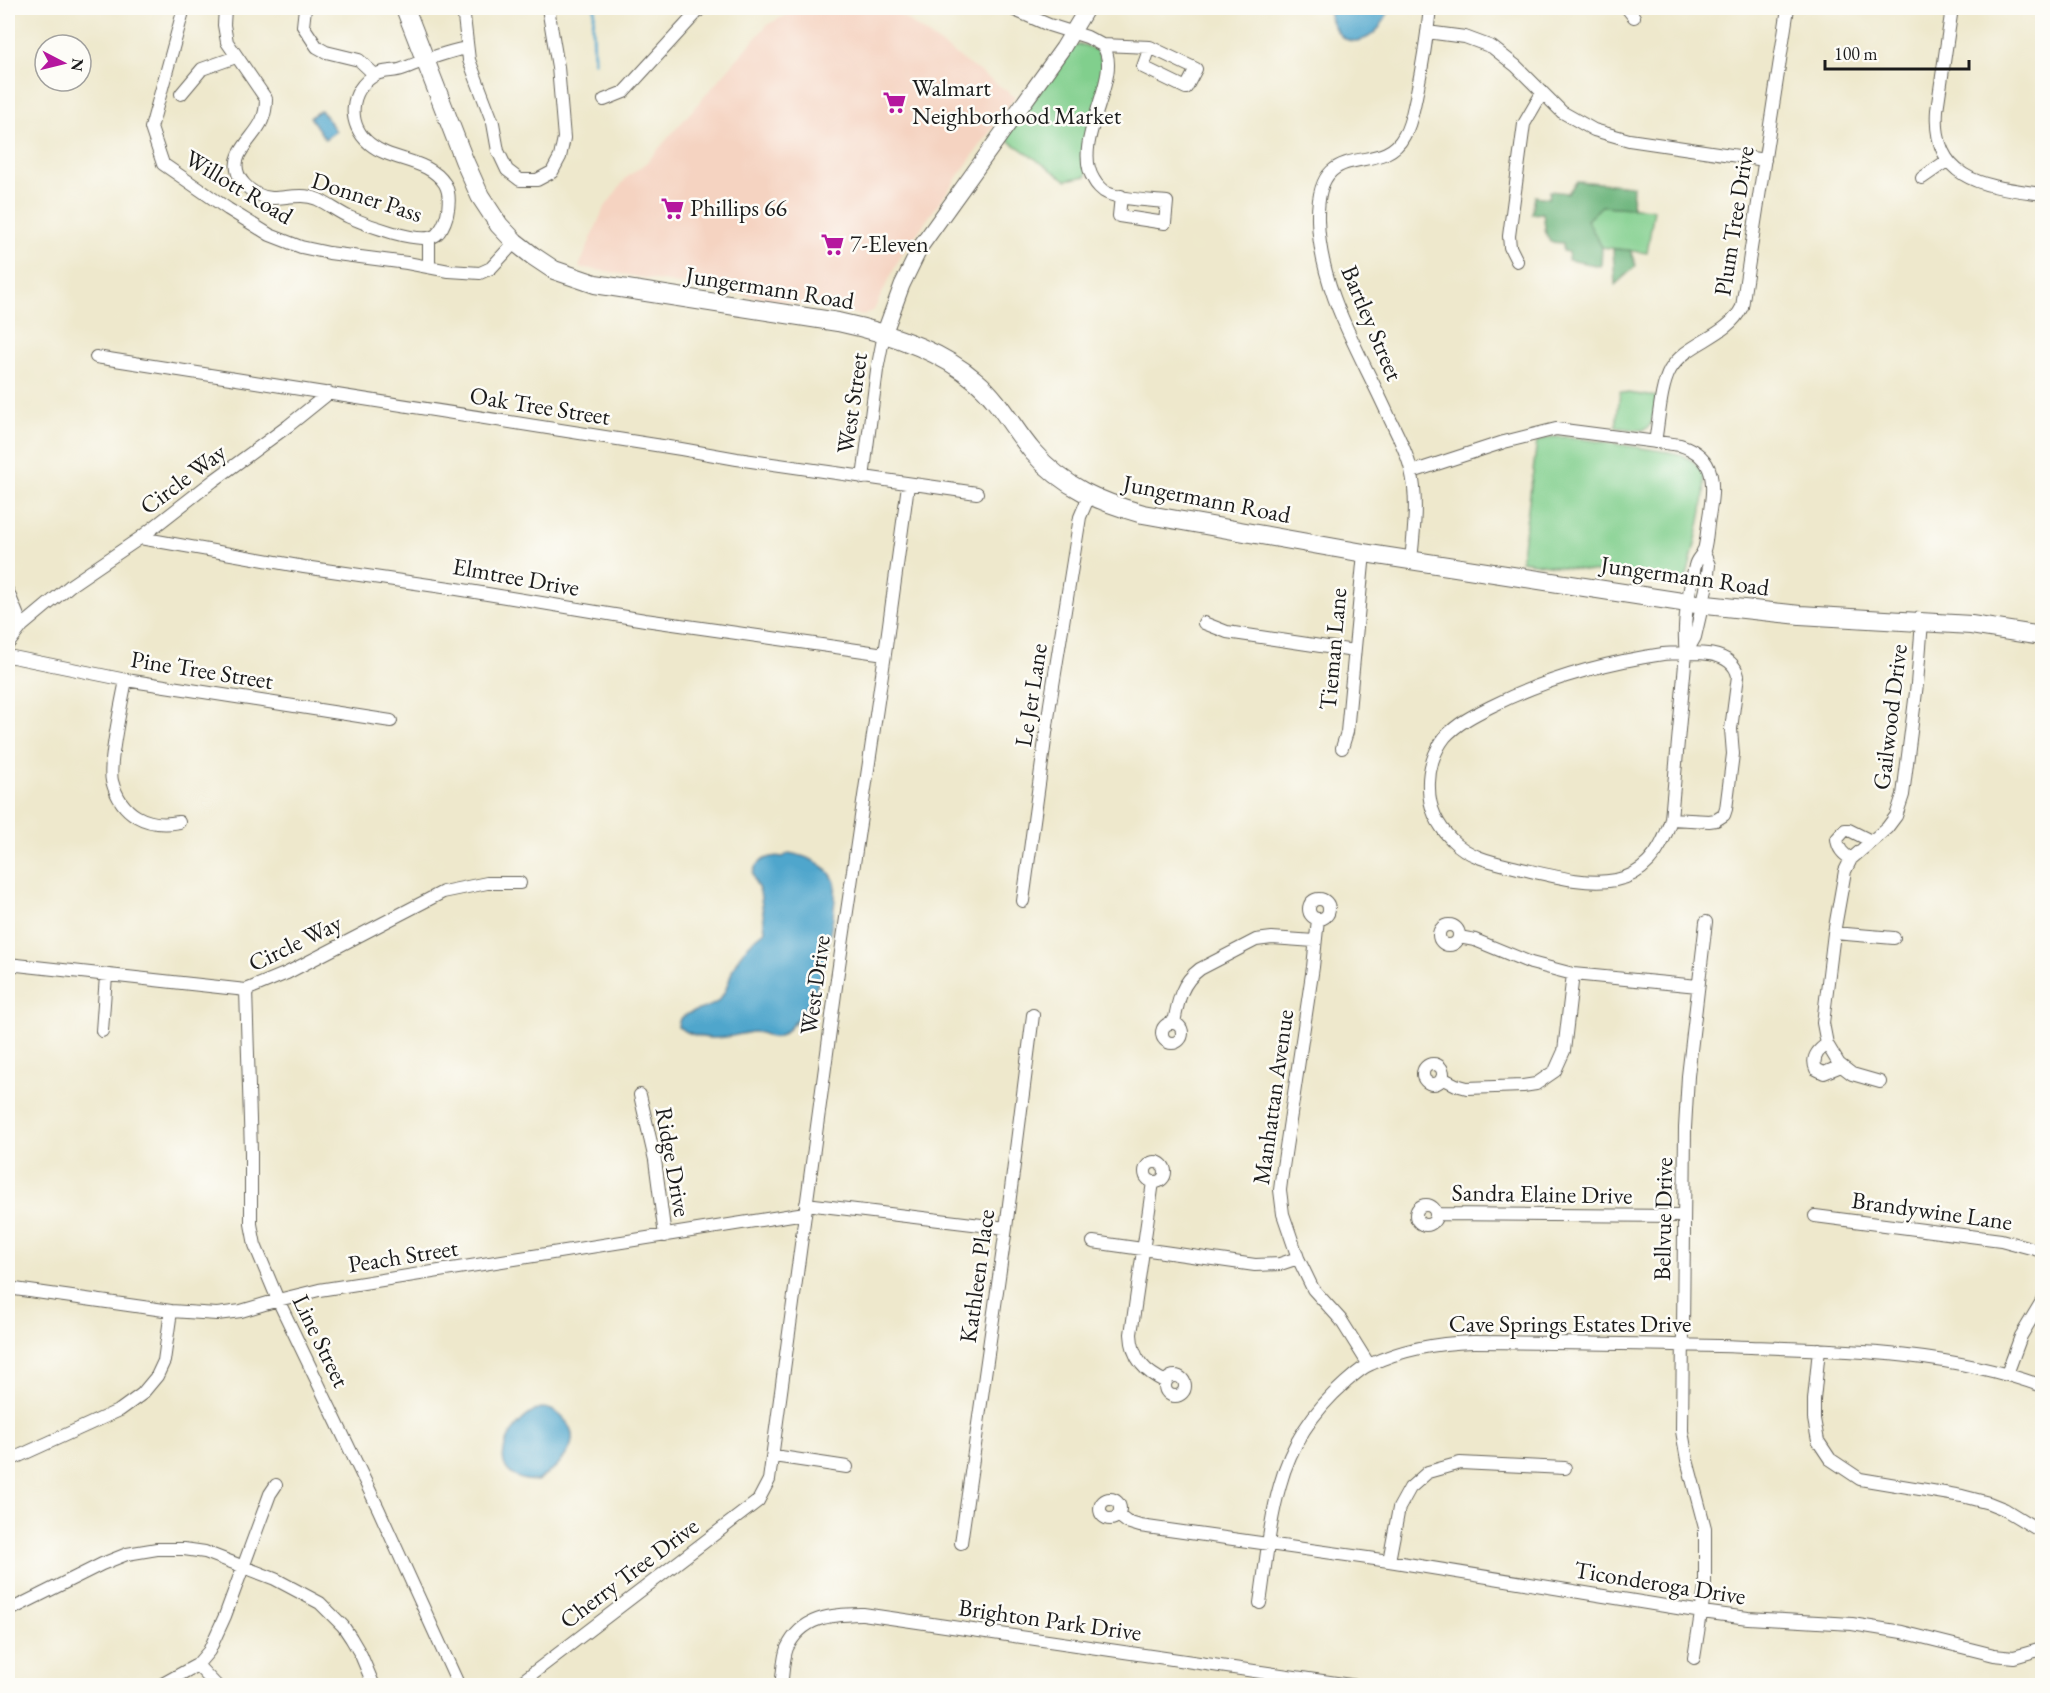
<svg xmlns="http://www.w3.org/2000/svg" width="2050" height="1693" viewBox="0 0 2050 1693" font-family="'EB Garamond',serif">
<rect width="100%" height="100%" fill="#fdfcf7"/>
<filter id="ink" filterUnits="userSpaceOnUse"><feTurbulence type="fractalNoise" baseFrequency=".0167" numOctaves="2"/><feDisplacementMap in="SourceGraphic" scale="12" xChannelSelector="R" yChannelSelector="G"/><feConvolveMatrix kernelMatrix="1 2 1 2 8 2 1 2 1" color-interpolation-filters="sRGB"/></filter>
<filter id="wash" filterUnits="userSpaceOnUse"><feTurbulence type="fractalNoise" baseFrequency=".008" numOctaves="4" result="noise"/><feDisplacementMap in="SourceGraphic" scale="24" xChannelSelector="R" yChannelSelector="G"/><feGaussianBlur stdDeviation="1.35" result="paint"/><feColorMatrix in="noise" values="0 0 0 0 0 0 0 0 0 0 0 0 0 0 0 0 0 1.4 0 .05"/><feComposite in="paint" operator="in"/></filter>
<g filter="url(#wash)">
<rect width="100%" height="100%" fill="#eee8cc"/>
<!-- built -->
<path fill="#f5d3c1" d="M800 8H890L1015 97 900 257 874 310 863 315 579 267 603 210 626 178 647 162 767 25Z"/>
<!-- green -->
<path fill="#81cf8d" stroke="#4e7654" stroke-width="1.5" d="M1078 45H1084L1098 51 1103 66 1086 176 1066 180 1005 138 1072 48Z
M1601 206 1654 209 1647 253 1602 247 1586 220Z
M1620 392 1657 397C1650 433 1653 433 1616 427Z
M1552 437H1570L1675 453C1687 457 1698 462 1703 475 1710 495 1690 561 1685 585L1521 561 1537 441Z"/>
<!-- forest -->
<path fill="#68b278" stroke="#42674a" stroke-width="1.5" d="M1577 181 1633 186 1632 208 1602 206 1587 220 1602 247 1601 266 1568 260 1569 252 1563 251V243L1550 242 1546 234 1543 213 1532 214 1535 196 1549 198 1550 191 1568 193Z
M1613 249 1630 250 1636 266 1615 285Z"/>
<!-- water -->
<path fill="#50a6cc" stroke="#366174" stroke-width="1.5" d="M1331 8H1392C1386 14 1384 22 1379 28 1366 43 1347 47 1336 30 1331 22 1328 16 1331 8Z
M321 110 336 131 325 139 310 117Z
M789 853C806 856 826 863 834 880 840 895 824 967 818 983 813 999 792 1031 777 1037 770 1040 762 1029 747 1033 720 1039 704 1043 678 1027 677 1009 708 1012 718 1001 728 991 729 978 734 966 741 951 751 941 765 931 764 918 762 905 760 892 758 886 753 881 753 874 755 860 771 854 783 857Z
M541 1408C550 1408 555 1411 562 1417 588 1441 559 1467 537 1481 480 1480 505 1423 541 1408Z"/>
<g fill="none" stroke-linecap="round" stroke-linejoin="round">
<!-- stream -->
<path stroke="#50a6cc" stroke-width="3" d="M594 62 593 25 595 8"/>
</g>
</g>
<g filter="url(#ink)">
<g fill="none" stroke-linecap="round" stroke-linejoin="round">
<defs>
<path id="minor" d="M184 8 151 128 163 164 228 209 270 235 301 247 329 253 407 263 449 271 480 273 491 268 515 242
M225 8 224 25 227 42 266 99C266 128 251 132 239 155 229 176 252 197 272 198 287 198 302 193 317 199 328 204 338 212 349 217 365 224 421 246 436 235 442 230 445 222 447 215 449 206 450 193 445 184 428 158 392 162 370 144 346 124 349 90 375 75 383 70 394 72 402 69 424 61 443 52 467 48
M305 8 303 26 317 47 326 52 359 60 375 75
M463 8 469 60 493 123 498 151 507 170 520 180H537L552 172 560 157 564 138 558 67 548 8
M1010 8 1049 25 1087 37 1102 45 1150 47 1196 69 1186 88 1143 67 1150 47
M1627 8 1634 17
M1952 8 1937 110C1932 183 1987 186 2042 194
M1427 32 1465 37 1492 47 1516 66 1562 112 1594 130 1629 140 1765 160
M1102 45C1126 74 1069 142 1094 180 1096 184 1102 191 1107 193 1122 200 1150 200 1167 202L1165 223 1119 216 1121 196
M181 94 202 69 236 57
M604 100 624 92 701 8
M1922 178 1948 160
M429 238V267
M1517 261 1510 247 1509 236 1524 124 1542 93
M96 357 681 449 737 459 977 493
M1655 442C1659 421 1660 388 1670 370 1687 341 1727 338 1742 307L1788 8
M1412 472 1504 442 1556 429 1680 445C1718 457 1714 486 1709 517 1707 528 1707 540 1704 550 1702 556 1696 559 1695 566 1688 594 1682 625 1686 653L1671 819C1647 902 1587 884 1522 869 1498 863 1470 859 1452 840 1438 826 1429 808 1429 788 1428 770 1434 751 1445 737 1458 723 1474 715 1490 707 1545 679 1602 663 1663 654 1686 653 1732 647 1738 676L1731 729 1733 754 1726 809 1724 815 1716 820 1709 821 1671 819
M863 478 877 370 884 334
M140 538 304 567 457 589 645 620 885 654
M1411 560C1414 532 1418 498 1411 470 1407 452 1398 436 1390 419 1362 355 1320 293 1318 220 1316 132 1381 180 1404 136 1411 125 1413 110 1416 97 1422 68 1427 38 1430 8
M8 592 22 626
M1204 623 1227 632 1354 651
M8 644 22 626 71 585 140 538 213 481 288 426 329 393
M1686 653 1695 637 1706 589 1709 565 1703 551
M8 656 126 680 391 721
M126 680C122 701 108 764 112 781 121 815 147 828 179 822
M1342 748 1347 732 1364 553
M1851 859C1843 854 1838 849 1837 839L1845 830H1849L1871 841
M1309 909a10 10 0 1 1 20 0a10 10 0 1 1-20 0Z
M1023 901 1050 704 1080 517 1089 496
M1318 919 1313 967 1282 1174 1280 1190 1283 1214 1298 1258 1313 1289 1341 1320 1369 1365
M1439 935a10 10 0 1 1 20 0a10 10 0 1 1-20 0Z
M1834 933 1894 938
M1459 937 1475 940 1531 963 1573 974 1698 986
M8 964 246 990 287 973 443 892 487 883H520
M246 990 251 1152V1224L255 1245 278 1300 378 1508 459 1686
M1162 1033a10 10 0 1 1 20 0a10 10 0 1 1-20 0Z
M1174 1023C1178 1001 1181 983 1200 969L1256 940 1272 938 1314 941
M102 1031 106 976
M1827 1044C1818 1050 1811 1058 1816 1069L1824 1073 1841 1066
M1423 1074a10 10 0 1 1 20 0a10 10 0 1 1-20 0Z
M1442 1078 1456 1085 1467 1088 1523 1086 1536 1084 1555 1071 1564 1051 1573 974
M1880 1082 1852 1074 1839 1064 1827 1044 1823 1023 1834 933 1845 871 1851 859 1887 828 1896 816 1903 795 1917 684 1922 622
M640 1095 655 1160 665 1236
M1145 1172a10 10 0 1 1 20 0a10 10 0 1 1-20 0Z
M1153 1182 1131 1334C1132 1359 1145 1372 1166 1382
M806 1204 1006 1228
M1416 1215a10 10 0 1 1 20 0a10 10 0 1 1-20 0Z
M1436 1214 1684 1216
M1815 1216 2001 1240 2042 1251
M1093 1242 1255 1265 1280 1264 1298 1258
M8 1288 171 1311 217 1314 241 1311 278 1300 319 1290 805 1213
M1819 1349 1814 1400V1419L1818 1441 1830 1459 1860 1479 1962 1496 1989 1503 2004 1509 2042 1532
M2007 1374 2021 1336 2042 1301
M1165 1386a10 10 0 1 1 20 0a10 10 0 1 1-20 0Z
M774 1456 847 1467
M8 1461 120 1410 142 1394 157 1376 164 1361 171 1311
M1100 1509a10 10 0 1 1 20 0a10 10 0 1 1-20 0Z
M1118 1515 1127 1522 1140 1526 1389 1561 1702 1612 1748 1618 1852 1624 1902 1632 1994 1655 2014 1657 2042 1649
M961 1543 1006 1228 1033 1015
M1389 1561 1399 1508 1410 1488 1428 1472 1460 1463 1565 1468
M1260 1603C1266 1564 1269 1523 1280 1485 1291 1444 1313 1411 1345 1383 1353 1376 1361 1368 1371 1364 1403 1349 1438 1343 1473 1342 1565 1343 1658 1344 1751 1347 1848 1350 1950 1352 2042 1386
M8 1611 102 1564 127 1554 157 1549H184L205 1552 275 1579 320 1603 343 1626 351 1638 361 1655 374 1686
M1694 1658 1705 1588V1528L1687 1460 1682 1431 1685 1128 1688 1076 1706 922
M197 1665 217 1686
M159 1686 197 1665 209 1651 225 1616 270 1494 276 1485
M516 1686 758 1501 769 1480 837 979 885 654 908 485
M781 1686C783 1674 783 1658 787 1648 803 1615 832 1615 863 1614L1357 1686"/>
<path id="tertiary" d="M884 334 902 285 921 246 1063 48 1087 8"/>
<path id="primary" d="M405 8 464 160 480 196 499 225 515 242 533 256 554 270 595 284 838 322C885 332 939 349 976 381 1000 401 1013 429 1033 452 1063 487 1100 502 1143 514L1364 553 1688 603 1800 615 1971 625 2042 636"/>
</defs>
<!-- minor casing -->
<use href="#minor" stroke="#66635a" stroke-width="14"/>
<!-- tertiary casing -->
<use href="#tertiary" stroke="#66635a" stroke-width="17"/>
<!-- primary casing -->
<use href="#primary" stroke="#66635a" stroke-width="20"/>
<!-- minor -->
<use href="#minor" stroke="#fff" stroke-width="12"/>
<!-- tertiary -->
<use href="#tertiary" stroke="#fff" stroke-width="15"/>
<!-- primary -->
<use href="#primary" stroke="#fff" stroke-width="18"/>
</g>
</g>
<!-- icons -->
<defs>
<symbol id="supermarket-bare" viewBox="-9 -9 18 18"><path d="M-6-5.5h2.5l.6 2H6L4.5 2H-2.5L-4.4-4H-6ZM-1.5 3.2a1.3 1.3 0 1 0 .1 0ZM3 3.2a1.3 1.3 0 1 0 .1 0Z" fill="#b5179e" stroke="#fdfcf7" stroke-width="2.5" paint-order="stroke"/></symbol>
</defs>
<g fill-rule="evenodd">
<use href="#supermarket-bare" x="878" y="86" width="33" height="33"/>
<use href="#supermarket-bare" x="656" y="192" width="33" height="33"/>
<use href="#supermarket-bare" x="816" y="228" width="33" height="33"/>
</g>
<g text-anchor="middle" stroke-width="5" stroke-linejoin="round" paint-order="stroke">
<!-- poi labels -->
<g font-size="24" fill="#1c1c1c" stroke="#fdfcf7" text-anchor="start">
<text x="912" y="96">Walmart<tspan x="912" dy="28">Neighborhood Market</tspan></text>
<text x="690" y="216">Phillips 66</text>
<text x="850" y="252">7-Eleven</text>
</g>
<!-- street labels -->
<g font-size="24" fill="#1c1c1c" stroke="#fdfcf7">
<text transform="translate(239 187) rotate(31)" y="8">Willott Road</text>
<text transform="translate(367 197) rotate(18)" y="8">Donner Pass</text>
<text transform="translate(1734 221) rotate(-81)" y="8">Plum Tree Drive</text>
<text transform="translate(770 288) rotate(9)" y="8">Jungermann Road</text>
<text transform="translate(1372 323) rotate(67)" y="8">Bartley Street</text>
<text transform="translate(852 403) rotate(-82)" y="8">West Street</text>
<text transform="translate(540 406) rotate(9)" y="8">Oak Tree Street</text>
<text transform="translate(183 479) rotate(-37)" y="8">Circle Way</text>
<text transform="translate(1207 499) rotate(11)" y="8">Jungermann Road</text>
<text transform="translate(1685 576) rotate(8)" y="8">Jungermann Road</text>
<text transform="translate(516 577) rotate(10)" y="8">Elmtree Drive</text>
<text transform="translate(1333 649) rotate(-85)" y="8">Tieman Lane</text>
<text transform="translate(202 670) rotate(9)" y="8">Pine Tree Street</text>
<text transform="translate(1031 695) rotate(-81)" y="8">Le Jer Lane</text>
<text transform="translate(1890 717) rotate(-83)" y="8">Gailwood Drive</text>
<text transform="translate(295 943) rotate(-26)" y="8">Circle Way</text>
<text transform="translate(815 985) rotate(-82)" y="8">West Drive</text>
<text transform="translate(1273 1097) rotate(-82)" y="8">Manhattan Avenue</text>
<text transform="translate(673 1162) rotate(80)" y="8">Ridge Drive</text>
<text transform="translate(1542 1194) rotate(1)" y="8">Sandra Elaine Drive</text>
<text transform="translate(1932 1211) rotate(8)" y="8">Brandywine Lane</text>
<text transform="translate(1663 1219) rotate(-89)" y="8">Bellvue Drive</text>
<text transform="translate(403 1256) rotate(-9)" y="8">Peach Street</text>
<text transform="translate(977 1276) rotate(-82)" y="8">Kathleen Place</text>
<text x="1570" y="1332">Cave Springs Estates Drive</text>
<text transform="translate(321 1341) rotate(64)" y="8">Line Street</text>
<text transform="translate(629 1573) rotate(-37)" y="8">Cherry Tree Drive</text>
<text transform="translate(1660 1583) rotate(9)" y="8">Ticonderoga Drive</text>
<text transform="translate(1050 1620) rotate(8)" y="8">Brighton Park Drive</text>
</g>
</g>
<!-- margin -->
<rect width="2050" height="1693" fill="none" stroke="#fdfcf7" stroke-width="30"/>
<!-- north arrow -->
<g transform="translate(63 63) rotate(97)"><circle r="28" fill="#fdfcf7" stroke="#a3a29f" stroke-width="1.5"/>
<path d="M0-4.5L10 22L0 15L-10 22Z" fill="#b5179e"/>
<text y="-9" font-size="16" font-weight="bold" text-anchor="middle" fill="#1c1c1c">N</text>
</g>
<!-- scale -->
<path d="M1825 60v9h144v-9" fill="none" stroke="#1c1c1c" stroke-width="3"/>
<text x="1834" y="60" font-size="18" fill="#1c1c1c" stroke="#fdfcf7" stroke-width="4.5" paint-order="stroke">100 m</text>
</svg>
